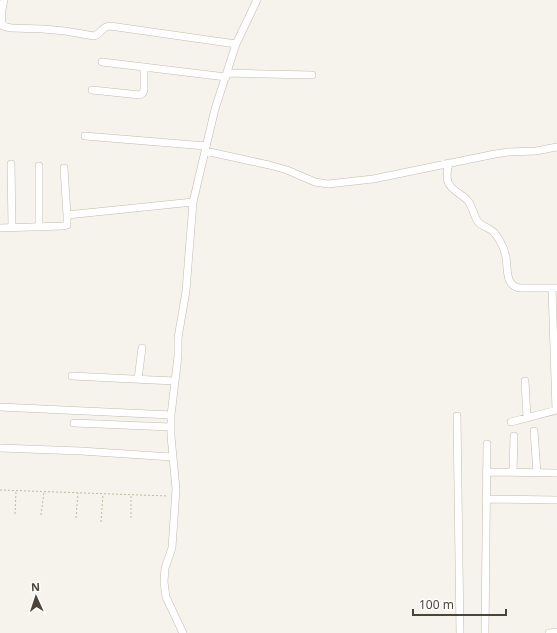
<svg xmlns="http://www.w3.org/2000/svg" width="557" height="633" viewBox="0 0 557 633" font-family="'Noto Sans',sans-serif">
<rect width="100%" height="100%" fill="#f6f3ec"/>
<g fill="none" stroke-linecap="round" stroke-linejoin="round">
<defs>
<path id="street" d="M4 0C2 9 0 17 3 26L11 28 43 29 65 31 94 36C101 34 102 26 110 26L236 44
M102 62 226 77
M227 73 312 75
M92 90 140 95 143 93 144 90V67
M85 136 206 146
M205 151 269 165 287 170 315 182 328 184 373 179 495 154 508 152 536 151 557 147
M448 163C448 169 446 176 448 182 451 191 463 194 468 201 473 207 474 218 479 223 485 228 492 228 496 235 501 242 505 250 506 258 508 269 505 286 520 288H557
M11 164 12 227
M39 166V227
M64 168 67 215
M0 228 62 226 67 225V215L193 202
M552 288 556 410
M72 376 174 381
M138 379 142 348
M525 381 527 418
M0 407 171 415
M457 416 460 633
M511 422 557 410
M74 423 171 427
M534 431 537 473
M0 448 81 451 172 457
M486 472 557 473
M513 473 514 436
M486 499 557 500
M183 633 166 597 164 582 165 568 172 548 176 489 171 436V415L178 356V338L186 291 193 202 215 109 236 44 257 0
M485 633 487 444
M549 633 557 632"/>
</defs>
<!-- street casing -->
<use href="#street" stroke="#c2bbae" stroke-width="8"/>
<!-- path -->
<path stroke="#c4b79f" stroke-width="1" stroke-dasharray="2 2" stroke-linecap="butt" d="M0 490 168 496
M15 514 16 491
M41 515 44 492
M76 518 78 493
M131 518V495
M101 522 103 494"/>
<!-- street -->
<use href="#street" stroke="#fff" stroke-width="7"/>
</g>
<!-- north arrow -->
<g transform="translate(36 597) rotate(357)" stroke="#ffffff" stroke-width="3" paint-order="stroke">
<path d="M0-3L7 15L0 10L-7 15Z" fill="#4b4439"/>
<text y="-6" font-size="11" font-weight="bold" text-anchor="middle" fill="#4b4439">N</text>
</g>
<!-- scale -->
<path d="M413 609v6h93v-6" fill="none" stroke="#4b4439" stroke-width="2"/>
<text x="419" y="609" font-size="12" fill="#4b4439" stroke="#ffffff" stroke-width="3" paint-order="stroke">100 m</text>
</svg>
